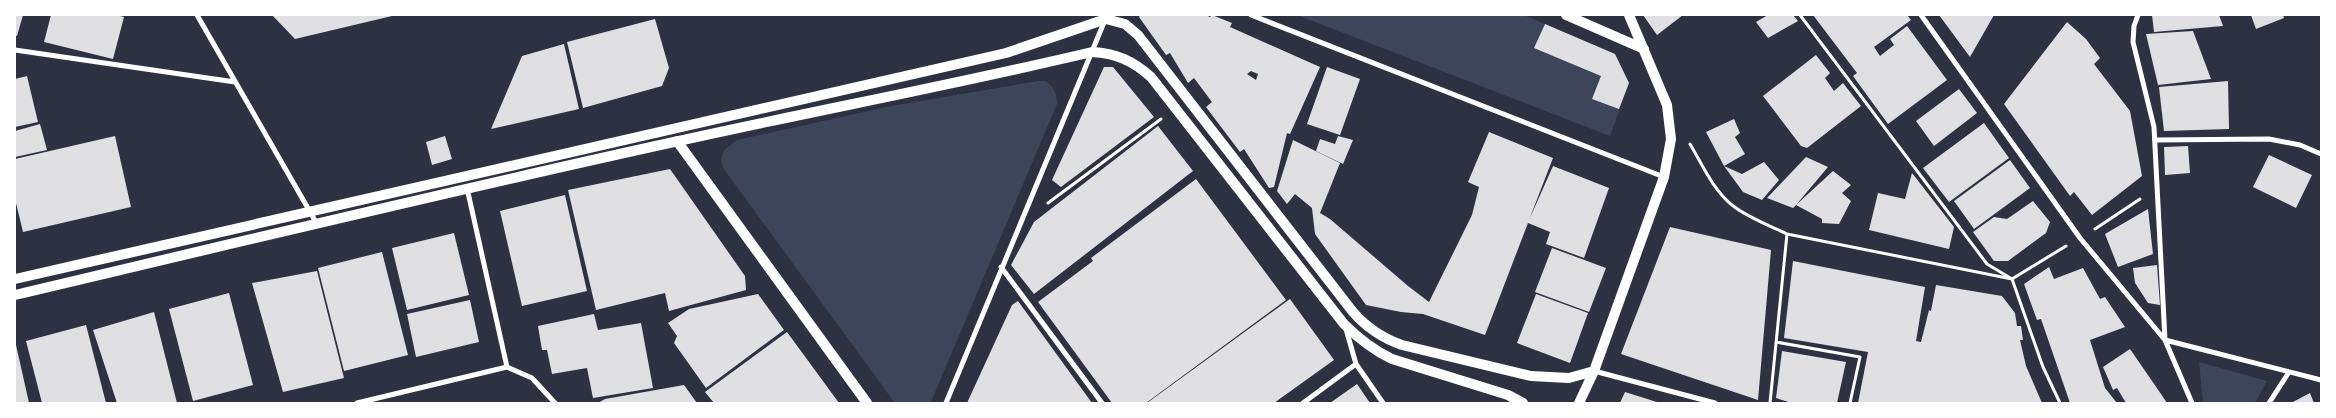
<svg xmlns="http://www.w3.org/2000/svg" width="2336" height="418" viewBox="0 0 2336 418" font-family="Helvetica,sans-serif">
<rect width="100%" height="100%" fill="#2d3142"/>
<!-- green -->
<path fill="#3c4559" d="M1297 15H1524L1615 54 1629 83 1610 136Z
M1038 81H1046C1054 88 1057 93 1057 104L931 402 895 403 723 168 721 160 724 150 737 140 891 106Z
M2199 362 2267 381 2255 403H2203Z"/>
<!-- building -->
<path fill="#e0e0e3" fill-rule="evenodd" d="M15 15H23L17 36 15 35Z
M51 15H116L124 17 113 59 44 42Z
M272 15H391L392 16 295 39Z
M1140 15H1205L1210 17 1212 15 1232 23 1230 27 1320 67 1290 134 1281 131 1287 133 1274 187 1269 188 1244 149 1240 152 1206 107 1212 102 1194 78 1188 83 1170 53 1166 55 1139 17ZM1251 71 1258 74 1256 80 1247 74Z
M1643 15H1683L1657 35Z
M1768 15H1793L1798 21 1768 38 1756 22Z
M1813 15H1907L1911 20 1874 47 1880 56 1894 45 1890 39 1907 26 1947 80 1888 124 1853 76 1857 73Z
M1939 15H1994L1970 57Z
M2152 15H2219L2223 26 2154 32Z
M2251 15H2283L2284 18 2256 29Z
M655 19 669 68 662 86 583 108 567 42Z
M2067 22 2086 39 2100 58 2094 64 2130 111 2142 176 2092 215 2074 192 2070 196 2004 104Z
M1545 24 1615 54 1629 83 1619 109 1592 99 1601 76 1534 48Z
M2193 31 2211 79 2158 85 2146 34Z
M564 44 579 109 491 129 522 56Z
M1816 55 1830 73 1825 78 1834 91 1843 83 1861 106 1807 148 1801 146 1763 96Z
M1104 67H1113L1154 117 1061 187 1052 180Z
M1327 67 1360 79 1340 135 1307 124Z
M27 76 38 122 15 127V79Z
M2228 81 2229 129 2164 131 2159 87Z
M1959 89 1977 113 1934 146 1916 121Z
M1734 119 1740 133 1735 137 1745 154 1724 166 1742 174 1764 162 1779 180 1762 200 1743 192 1724 166 1706 132Z
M1984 123 2009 158 1949 202 1923 168Z
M40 124 47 150 15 157V131Z
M1158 126 1193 171 1034 294 1011 265 1034 222Z
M1489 132 1553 158 1529 220 1553 166 1609 188 1584 258 1546 244 1550 232 1528 223 1485 335 1423 314 1401 312 1366 305 1315 234 1312 208 1295 194 1287 204 1277 191 1293 140 1340 163 1320 213 1330 219 1408 286 1429 302 1472 215 1479 187 1468 182Z
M115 136 131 207 23 232 15 199V159Z
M445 136 452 159 432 165 426 142Z
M1338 136 1353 140 1343 164 1316 151 1320 139 1335 144Z
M2188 146 2190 173 2165 175 2164 147Z
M2269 155 2312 175 2296 208 2253 187Z
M1806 157 1828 167 1796 205 1833 171 1851 185 1842 193 1851 201 1839 224 1822 223V219L1796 205 1793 208 1767 198Z
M2010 160 2030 188 1974 229 1954 201Z
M670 169 745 276 746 290 669 311 665 293 596 310 568 190Z
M1912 173 1954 227 1949 249 1869 230 1878 193 1905 199Z
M1196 179 1286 300 1146 403H1112L1038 302 1093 261 1091 258Z
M565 195 587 291 522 306 500 211Z
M2033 201 2050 222 2046 233 2008 261H1994L1973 232 1994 217 2007 219Z
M2148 209 2153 254 2118 267 2105 234Z
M1670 227 1771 250 1758 400 1621 354Z
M454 233 469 295 407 310 392 248Z
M1552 248 1606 268 1589 312 1535 292Z
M382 252 408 355 344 371 318 268Z
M1793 261 1925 287 1916 341 1921 342 1929 310 1931 311 1936 285 2002 296 2015 313 2017 326H2021L2023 340H2020L2026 366 2042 403H1858L1868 352 1784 338Z
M2157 265 2160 305 2148 303 2135 283 2133 268Z
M2049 267 2054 279 2083 268 2100 299 2105 297 2125 327 2090 340 2105 388 2117 403H2070L2041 319 2037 320 2024 284Z
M317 271 344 378 283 392 252 283Z
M229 293 253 385 193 401 169 309Z
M758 294 784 330 706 388 674 343 677 336 668 323 689 309Z
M1536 294 1588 313 1570 363 1517 343Z
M1290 299 1334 360 1274 403H1147Z
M470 300 479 342 416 357 407 314Z
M1018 301 1092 403H967L1012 305Z
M154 312 177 403H117L93 330Z
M594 314 598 330 641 323 653 388 593 398 587 368 552 374 547 350H542L538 326Z
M86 325 106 403H42L26 341Z
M787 332 839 403H714L705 392Z
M15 345H16L29 403H15Z
M2130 349 2161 394 2167 403H2126L2117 388 2113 390 2103 367Z
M1782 351 1846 362 1837 403H1792L1776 398Z
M1357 384 1370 403H1330Z
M684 385 697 403H598L605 399Z
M1625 392 1660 403H1620Z
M2310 393 2314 403H2291Z"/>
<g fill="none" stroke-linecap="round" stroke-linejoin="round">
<!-- path -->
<path stroke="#fff" stroke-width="3" d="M1800 15 1987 264 2012 279 2043 367 2060 403
M1690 144C1702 164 1713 190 1732 205 1748 218 1769 225 1787 234
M1048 203 1161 119
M2095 229 2140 199
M1776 342 1860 357 1850 403
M1770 403 1787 234 2012 279 2066 246"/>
<!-- minor -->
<path stroke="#fff" stroke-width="5" d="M197 15 317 224
M1251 15 1664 177
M1921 15 2080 238 2165 340 2192 403
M2138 15 2134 26 2133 42 2154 127 2165 340 2321 380
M15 50 235 82
M2155 140 2269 139 2300 145 2321 154
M467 188 507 367 532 378 555 403
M1001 267 1102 403
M1346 329 1356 364 1383 403
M1594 371 1715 403
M357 403 507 367
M946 403 1105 20
M1303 403 1356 364
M2269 403 2289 372"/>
<!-- secondary -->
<path stroke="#fff" stroke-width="10" d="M1566 15 1644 49
M677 141 867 403
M15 279 1006 53 1106 19 1125 24 1138 35 1353 312C1367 328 1382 338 1402 345L1531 376 1569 378 1594 371
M15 295C235 243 454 190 674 142 813 111 953 85 1092 52 1116 53 1133 61 1151 77L1344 324C1359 339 1373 350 1392 359L1508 395 1523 403
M1579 403 1594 371 1664 177 1671 139 1667 105 1629 15"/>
</g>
<!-- border -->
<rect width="2336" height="418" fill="none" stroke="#ffffff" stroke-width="32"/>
</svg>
